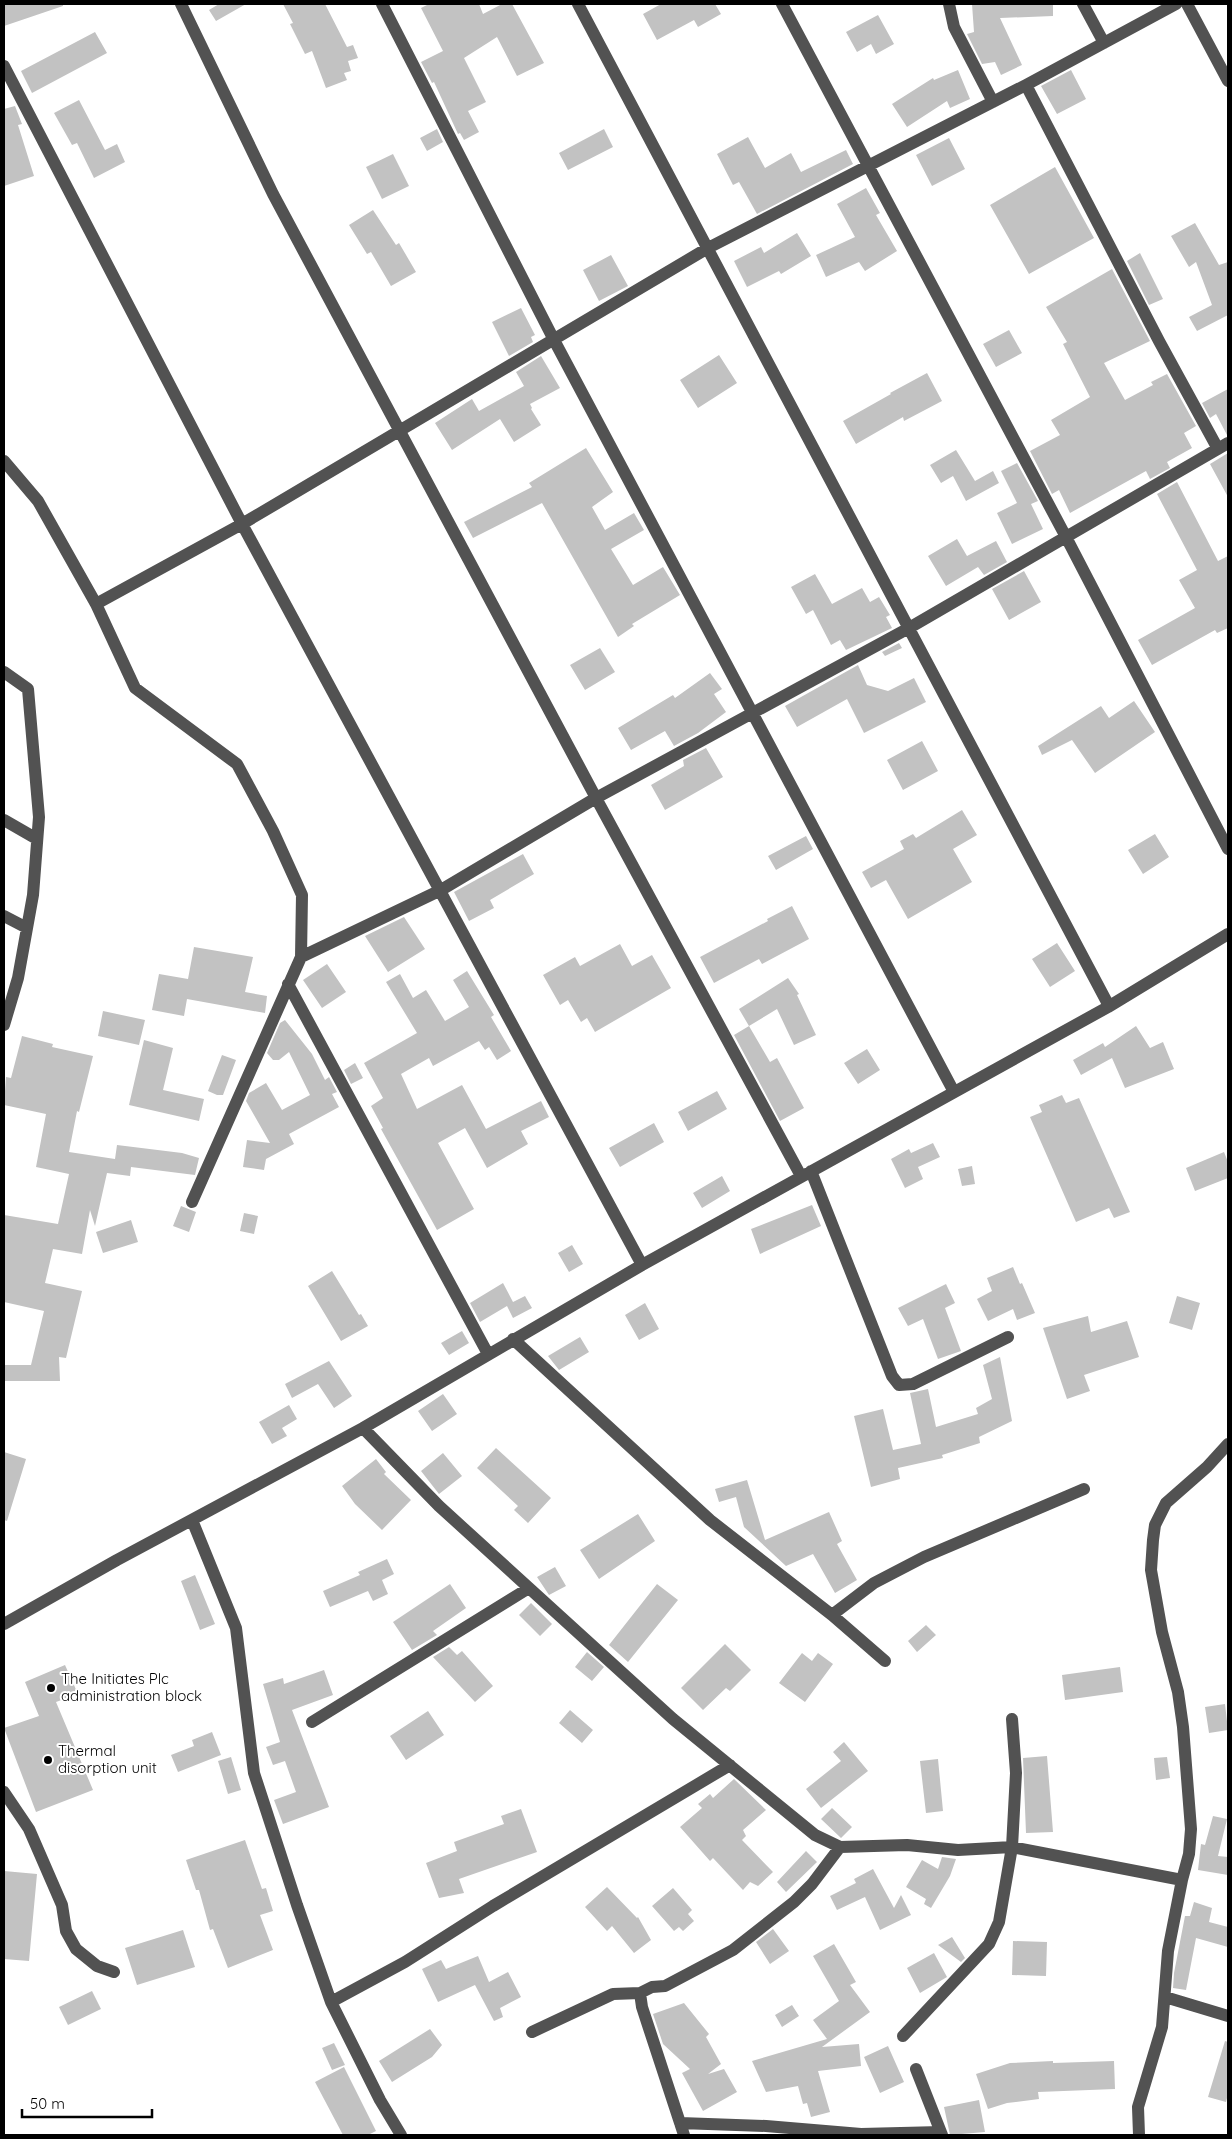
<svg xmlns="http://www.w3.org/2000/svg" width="1232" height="2139" viewBox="0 0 1232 2139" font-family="Quicksand,sans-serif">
<rect width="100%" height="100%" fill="#fff"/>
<!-- building -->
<path fill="#c2c2c2" d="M4 4H63V6L4 26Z
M219 4H246L216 21 209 10Z
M283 4H325L347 47 353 45 358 58 348 61 351 71 344 73 347 80 326 88 312 51 305 54 290 24 293 23Z
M429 4H479L483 14 502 4H512L544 63 517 76 497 37 464 58 486 102 468 111 479 132 464 140 460 133 458 134 434 82 432 83 421 62 443 51 421 8Z
M661 4H715L721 14 698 27 694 20 657 40 643 14Z
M972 4H1053V16L1000 18 1022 65 1001 75 995 62 982 64 967 34 974 32Z
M878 15 894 44 876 54 871 44 857 52 846 32Z
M95 32 107 53 32 93 21 71Z
M958 70 970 99 950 108 947 101 907 127 892 104 933 78 934 80Z
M1071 70 1086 99 1057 114 1041 86Z
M79 100 105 150 117 144 125 162 94 178 77 143 72 145 54 113Z
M15 106 22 124 18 125 34 176 4 186V109Z
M437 129 443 142 427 151 420 138Z
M604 129 613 147 568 170 559 153Z
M748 137 765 168 791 153 801 172 846 150 853 164 757 214 739 182 733 185 717 154Z
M949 138 965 169 932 186 916 155Z
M393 154 409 186 382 199 366 167Z
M1055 167 1094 238 1029 274 990 205Z
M866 188 880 213 876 215 897 251 865 271 859 262 826 277 816 255 855 237 837 204Z
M373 210 396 245 399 243 416 272 391 286 371 252 367 254 349 225Z
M1195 223 1219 265 1228 262V315L1197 331 1189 317 1212 305 1196 262 1189 267 1171 236Z
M797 233 811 256 781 274 779 271 747 287 734 261 761 247 764 253Z
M1140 253 1163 299 1149 305 1127 261Z
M611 255 628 286 599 301 583 270Z
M1112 269 1150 341 1104 363 1125 400 1153 385 1151 382 1167 374 1196 426 1184 433 1192 448 1167 462 1170 468 1150 479 1146 471 1070 513 1059 490 1052 494 1030 451 1060 435 1051 420 1090 397 1063 344 1067 342 1046 307Z
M521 308 535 335 531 337 533 342 509 356 492 322Z
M1009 330 1022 353 996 367 983 344Z
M719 355 737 383 698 408 680 380Z
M541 356 560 388 530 404 532 408 531 409 541 425 514 442 500 419 452 450 435 423 472 399 479 411 524 386 516 372Z
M927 373 942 401 904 421 903 417 856 444 843 421 891 394 890 393Z
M1228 389V435H1227L1216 414 1210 418 1202 403Z
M586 448 613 492 592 507 605 530 634 513 644 530 611 549 633 585 663 567 680 595 632 624 634 626 618 637 542 503 473 538 464 522 532 487 529 483Z
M956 450 975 481 993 471 999 483 966 501 953 476 941 483 930 465Z
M1228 453V497L1210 464Z
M1017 463 1038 501 1031 504 1043 529 1012 544 997 513 1017 503 1001 471Z
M1177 482 1218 561 1228 556V628L1217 633 1215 630 1152 665 1138 640 1195 608 1179 580 1197 570 1157 494Z
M957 539 967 556 996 541 1007 562 984 575 978 567 946 586 928 556Z
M1024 571 1041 602 1009 620 992 589Z
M815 574 832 604 862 588 870 602 879 597 890 615 886 617 892 628 846 650 840 640 831 645 813 610 806 614 791 587Z
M899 643 902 648 885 656 882 652Z
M600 648 615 672 585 690 570 665Z
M858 665 867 685 888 691 914 678 926 702 864 733 847 699 797 727 785 706Z
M710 673 722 689 714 694 726 712 698 733 674 746 665 731 631 750 618 728 673 695 675 698Z
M1134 701 1155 732 1095 773 1072 740 1042 755 1038 746 1101 706 1109 718Z
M922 741 938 771 903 790 887 760Z
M706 748 723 777 665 810 651 785 684 766 683 760Z
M962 810 977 835 953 849 972 882 908 919 886 880 871 888 862 872 904 849 900 841 913 834 916 838Z
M1155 834 1169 857 1143 874 1128 850Z
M806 836 813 849 776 870 768 856Z
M523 854 534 874 490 900 494 908 469 921 454 892Z
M792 906 809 939 762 964 759 959 714 983 700 957 768 921 767 919Z
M404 917 425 949 388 972 365 936Z
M1057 943 1075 971 1050 987 1032 959Z
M620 944 632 966 652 955 671 988 595 1032 587 1018 581 1022 568 1000 560 1005 543 975 575 957 580 966Z
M194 947 253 957 245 992 267 996 265 1013 187 999 184 1016 152 1010 159 974 188 979Z
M327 964 346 992 322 1008 303 980Z
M467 971 494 1015 491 1017 511 1051 497 1060 489 1047 485 1050 479 1041 433 1066 429 1058 401 1074 417 1109 462 1085 486 1129 541 1101 549 1117 521 1131 528 1144 487 1168 465 1128 438 1143 474 1209 437 1230 381 1129 383 1128 371 1106 383 1098 364 1063 417 1033 386 982 400 974 413 998 426 990 445 1021 469 1007 453 980Z
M788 978 799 994 797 995 816 1035 794 1045 777 1009 749 1026 739 1009Z
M103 1011 145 1020 139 1045 98 1036Z
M285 1020 312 1054 325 1080 329 1077 337 1092 332 1094 339 1107 289 1134 294 1144 266 1159 264 1170 243 1167 247 1140 270 1143 246 1101 249 1093 266 1083 282 1110 310 1095 289 1052 279 1060H273L267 1053 280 1023Z
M749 1026 770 1062 777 1058 804 1108 780 1121 734 1035Z
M1136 1026 1150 1048 1163 1042 1174 1069 1125 1088 1112 1058 1081 1075 1073 1060 1103 1043 1105 1047Z
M22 1036 53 1044 52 1047 93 1056 79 1112 77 1111 69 1152 115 1159 117 1145 182 1153 199 1158 195 1175 131 1167 130 1176 107 1173 95 1226 90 1210 82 1254 53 1249 45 1283 82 1291 66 1358 59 1357 60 1381H4V1365H31L44 1311 4 1302V1215L58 1224 69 1174 36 1167 46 1114 4 1105 6 1077 11 1078Z
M144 1040 173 1048 163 1090 204 1099 199 1121 129 1105Z
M867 1049 880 1070 858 1084 844 1063Z
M222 1055 236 1060 223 1095H217L208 1091Z
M355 1063 363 1078 351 1084 344 1070Z
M717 1091 727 1109 688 1131 678 1112Z
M1062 1095 1066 1103 1079 1098 1130 1212 1114 1218 1109 1208 1076 1222 1030 1117 1042 1112 1039 1105Z
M654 1123 664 1142 620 1167 609 1148Z
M933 1143 940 1157 918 1167 923 1179 905 1188 891 1159 909 1149 911 1153Z
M1224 1152 1228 1162V1178L1195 1191 1186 1168Z
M972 1166 975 1184 962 1186 958 1169Z
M722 1176 730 1191 702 1208 693 1193Z
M812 1205 821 1226 760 1254 751 1229Z
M181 1206 196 1212 189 1232 173 1226Z
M244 1213 258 1216 254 1234 240 1231Z
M131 1220 138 1242 103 1253 96 1232Z
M572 1245 583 1264 569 1272 558 1253Z
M1013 1267 1020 1284 1022 1283 1035 1313 1017 1320 1013 1309 988 1321 977 1299 992 1291 987 1278Z
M332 1271 359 1315 361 1314 368 1326 341 1341 308 1286Z
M503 1283 513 1302 525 1296 532 1308 513 1318 507 1306 480 1322 470 1303Z
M946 1284 955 1303 945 1308 961 1351 938 1359 923 1319 908 1326 898 1308Z
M1177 1296 1200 1303 1192 1330 1169 1323Z
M645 1303 659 1329 639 1340 625 1315Z
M1088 1316 1091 1332 1127 1321 1139 1357 1084 1375 1090 1391 1067 1399 1043 1328Z
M462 1331 469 1343 449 1355 441 1343Z
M580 1337 589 1352 559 1370 548 1356Z
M1000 1357 1012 1421 979 1437 980 1443 942 1455 943 1458 898 1468 900 1479 871 1487 854 1416 883 1409 893 1450 921 1444 910 1393 928 1389 936 1427 978 1414 976 1408 992 1399 983 1365Z
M329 1361 352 1396 334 1408 318 1384 292 1398 285 1384Z
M443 1394 457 1414 432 1431 418 1411Z
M289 1405 297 1419 282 1428 287 1436 272 1444 259 1422Z
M496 1448 551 1498 528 1523 514 1510 518 1506 477 1468Z
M4 1452 26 1459 7 1521 4 1520Z
M443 1453 462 1476 439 1494 421 1471Z
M376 1459 386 1472 384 1474 411 1500 382 1530 355 1504 342 1486Z
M747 1480 765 1540 829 1512 842 1541 837 1544 857 1580 835 1593 813 1554 786 1566 744 1527 736 1497 719 1502 715 1489Z
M638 1514 655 1541 599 1579 580 1550Z
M387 1559 394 1574 382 1580 388 1594 373 1601 368 1591 330 1607 323 1591 360 1575 358 1572Z
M555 1567 566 1586 549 1595 537 1577Z
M195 1575 215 1624 200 1630 181 1581Z
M450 1584 466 1608 433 1631 437 1635 412 1650 393 1622Z
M657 1584 678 1600 628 1662 609 1645Z
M531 1603 552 1624 540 1636 519 1615Z
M926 1625 936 1635 917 1652 908 1641Z
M725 1644 751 1670 730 1691 726 1688 703 1710 681 1688Z
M449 1647 457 1655 462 1651 493 1686 475 1702 433 1657Z
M587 1652 604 1667 592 1681 575 1667Z
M802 1653 812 1661 818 1653 833 1664 805 1702 779 1683Z
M65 1665 78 1694 56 1702 93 1790 36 1812 4 1728 39 1716 25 1682Z
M1120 1667 1123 1692 1065 1700 1062 1675Z
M324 1670 333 1695 292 1710 329 1807 283 1824 274 1800 296 1792 285 1761 273 1765 266 1747 280 1742 263 1684 283 1678 284 1684Z
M1225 1704 1228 1730 1209 1733 1205 1707Z
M570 1710 593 1730 582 1743 559 1723Z
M428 1711 444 1735 406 1760 390 1736Z
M212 1732 221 1755 178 1772 171 1755 194 1746 192 1740Z
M844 1742 868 1771 821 1808 806 1789 841 1761 833 1752Z
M1047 1756 1053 1832 1026 1833 1023 1758Z
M231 1757 241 1790 228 1794 218 1761Z
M1167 1757 1170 1778 1156 1780 1154 1758Z
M938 1759 943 1811 926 1813 920 1761Z
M734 1779 766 1810 743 1830 746 1836 742 1840 773 1872 758 1886 750 1882 743 1890 713 1858 710 1861 680 1827 702 1808 698 1804 710 1794 713 1798Z
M832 1808 852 1827 841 1838 821 1819Z
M521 1809 537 1852 459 1879 464 1893 439 1898 426 1863 457 1851 454 1842 504 1824 501 1816Z
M1213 1816 1227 1819 1218 1856 1228 1857V1875L1198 1870 1201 1844 1205 1845Z
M245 1840 262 1889 266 1888 273 1911 260 1915 273 1950 228 1968 213 1929 210 1930 199 1890H196L186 1860Z
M806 1851 817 1862 786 1892 777 1882Z
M942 1857 956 1859 950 1876 931 1908 924 1904 926 1899 906 1887 922 1860 938 1869Z
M873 1869 894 1908 901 1895 911 1915 880 1930 865 1897 837 1910 830 1896 856 1883 854 1879Z
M4 1871 37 1874 29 1961 4 1959Z
M607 1887 637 1918 638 1917 651 1940 634 1953 612 1926 607 1931 585 1907Z
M673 1888 692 1910 688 1914 694 1921 683 1931 679 1927 674 1931 652 1906Z
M1194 1902 1212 1908 1209 1922 1228 1927V1947L1196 1938 1186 1990 1173 1988 1174 1973 1185 1916H1190Z
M773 1929 789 1951 770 1964 756 1942Z
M183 1930 195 1967 137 1985 125 1948Z
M952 1937 965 1958 961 1962 938 1945Z
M1013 1941 1047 1942 1046 1976 1012 1975Z
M834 1944 856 1982 850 1985 870 2012 822 2047 859 2044 861 2066 818 2071 830 2112 811 2117 807 2103 803 2104 798 2086 766 2092 752 2061 827 2039 813 2020 839 2001 813 1956Z
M934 1953 947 1977 920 1993 907 1968Z
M478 1956 489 1982 508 1972 521 1997 500 2008 503 2017 494 2021 475 1985 438 2002 422 1969 441 1960 446 1969Z
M92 1991 101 2009 68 2025 59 2007Z
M684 2003 709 2034 706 2037 721 2064 708 2074 724 2069 737 2092 703 2111 682 2073 690 2069 663 2044 653 2014Z
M792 2005 799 2016 782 2027 775 2015Z
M430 2029 442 2045 432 2057 392 2082 379 2061Z
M1225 2041 1228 2042V2094L1226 2102 1208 2097Z
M334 2043 345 2065 332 2070 322 2048Z
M888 2046 904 2082 880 2093 864 2057Z
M1053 2061V2063L1114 2061 1115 2089 1038 2092 1039 2099 1007 2103 988 2109 976 2074 1010 2063Z
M344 2067 376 2131 368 2135H343L315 2082Z
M979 2100 985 2132 950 2135 944 2107Z"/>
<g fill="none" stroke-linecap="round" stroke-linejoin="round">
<!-- minor -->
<path stroke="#525252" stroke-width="12" d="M181 4 273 194 596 798 801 1176
M382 4 554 340 954 1092
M578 4 1109 1006
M782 4 1066 537 1228 849
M949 4 954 27 993 102
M1083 4 1104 43
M1187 4 1228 81
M4 66 242 524 642 1265
M1026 85 1159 341 1218 449
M4 461 38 501 96 604 135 688 237 764 273 831 302 895 301 957 192 1202
M96 604 242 524 708 248 1026 85 1176 4
M4 672 28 689 39 817 33 895 18 978 4 1025
M4 820 37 839
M4 916 27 928
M301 957 441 890 596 798 909 628 1228 443
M288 984 488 1354
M811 1171 892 1376 899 1385 913 1384 1008 1337
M513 1339 710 1520 832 1615 885 1661
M363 1428 439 1506 673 1719 815 1835 840 1847 907 1845 958 1850 1012 1847 1182 1880
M192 1520 236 1628 254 1773 297 1905 331 2002 380 2100 401 2135
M832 1615 874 1583 924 1557 1084 1489
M4 1624 117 1560 363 1428 642 1265 1108 1007 1228 934
M312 1722 529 1588
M4 1792 29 1829 62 1905 66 1931 76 1949 97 1966 114 1972
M1165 1997 1228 2016
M331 2002 405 1962 493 1906 730 1765
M532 2032 613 1994 640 1993
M903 2036 989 1944 999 1922 1012 1847 1016 1773 1012 1719
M916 2069 942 2135
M680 2123 766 2126 861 2134 941 2132
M684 2135 642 2007 640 1993 652 1987 665 1986 733 1950 794 1902 812 1884 840 1847
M1139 2135 1138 2107 1162 2027 1168 1951 1182 1880 1189 1854 1191 1829 1183 1727 1178 1692 1162 1632 1151 1570 1153 1540 1155 1525 1166 1503 1207 1467 1228 1444"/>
</g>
<!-- markers -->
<g fill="#000" stroke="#fff" stroke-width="2">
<circle cx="51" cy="1688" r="5"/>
<circle cx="48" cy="1760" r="5"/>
</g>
<g text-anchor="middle" stroke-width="4" stroke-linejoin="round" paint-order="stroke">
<!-- poi labels -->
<g font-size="15" fill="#000" stroke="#fff" text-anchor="start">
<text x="61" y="1684">The Initiates Plc<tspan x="61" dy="17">administration block</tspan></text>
<text x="58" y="1756">Thermal<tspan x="58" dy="17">disorption unit</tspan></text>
</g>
</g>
<!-- border -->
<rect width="1232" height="2139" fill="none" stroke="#000000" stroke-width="10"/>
<!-- scale -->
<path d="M22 2109v8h130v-8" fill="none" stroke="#000000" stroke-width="2.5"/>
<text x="30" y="2109" font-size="15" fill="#000000" stroke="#ffffff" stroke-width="4" paint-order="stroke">50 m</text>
</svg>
